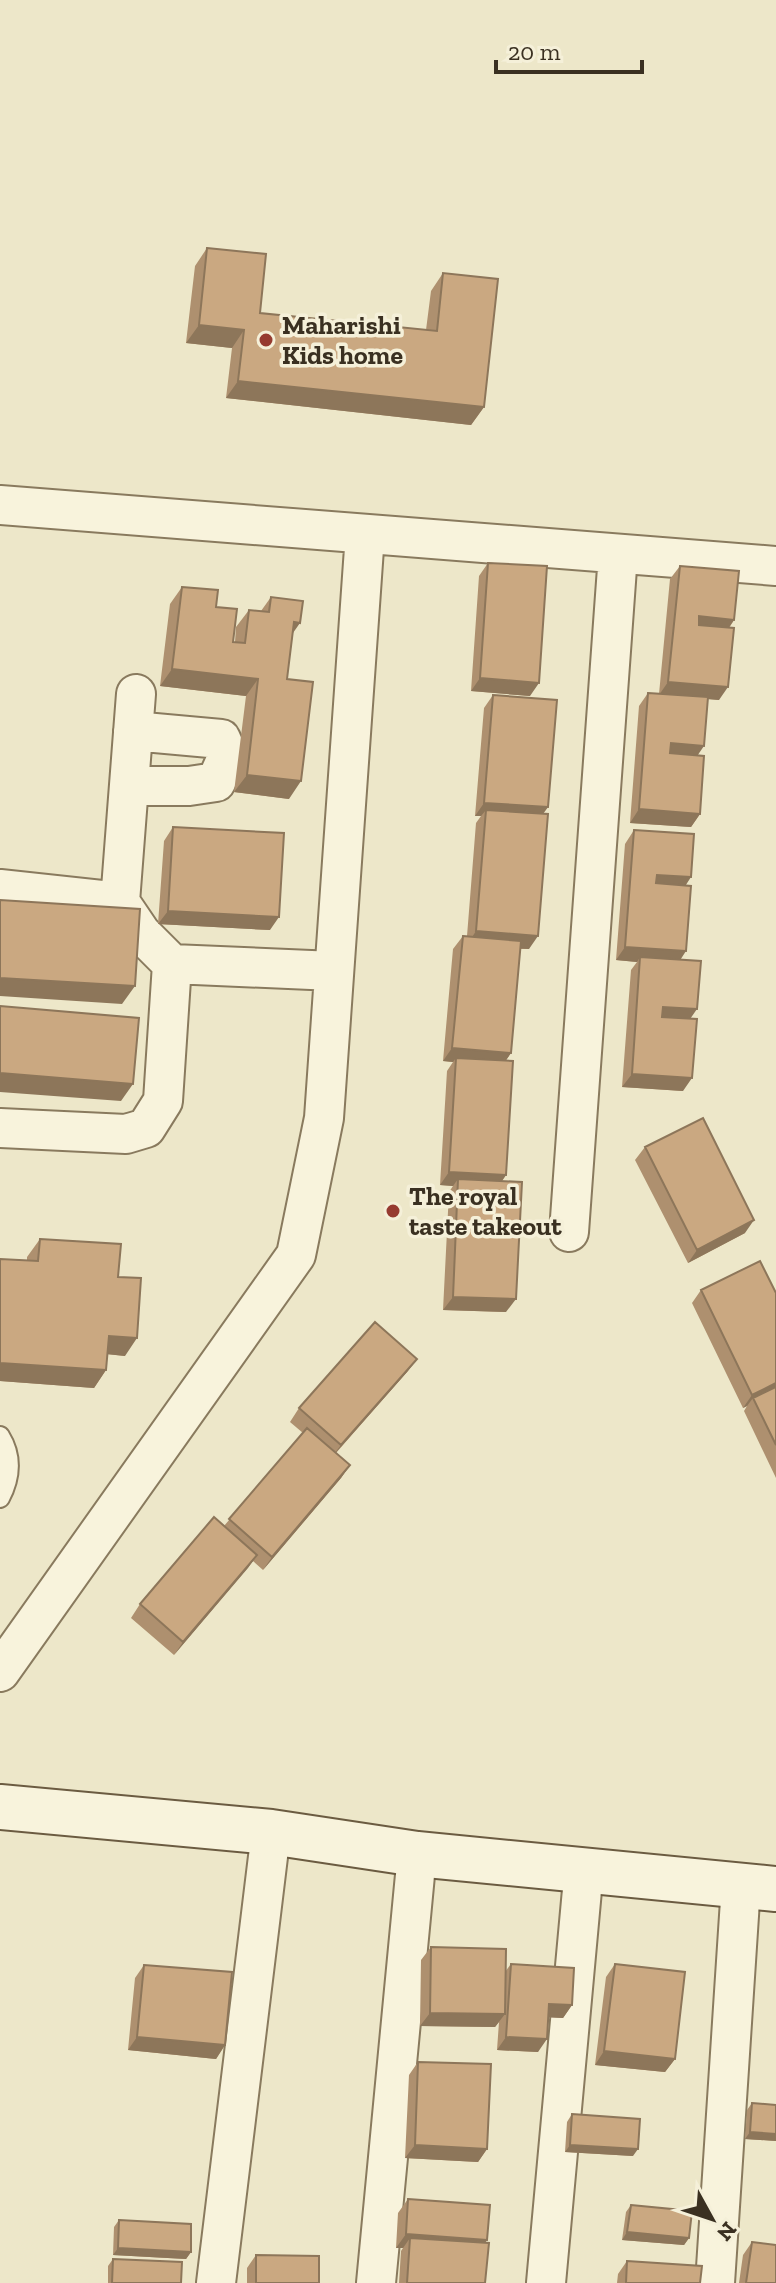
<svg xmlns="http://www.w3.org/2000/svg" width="776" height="2283" viewBox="0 0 776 2283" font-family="'Zilla Slab',serif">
<rect width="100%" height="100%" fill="#ede7c9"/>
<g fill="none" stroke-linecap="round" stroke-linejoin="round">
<defs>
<path id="lane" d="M0 1436C13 1457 11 1477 0 1498"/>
<path id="street" d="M0 505 776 566
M129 786H189L216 782 228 755 221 739 133 731
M0 889 120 902
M172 964 334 971
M0 1128 126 1134 146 1128 163 1101 172 964 141 933 120 902 136 694
M569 1232 618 554
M0 1672 296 1255 324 1118 365 534
M216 2283 271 1832
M376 2283 417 1854
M546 2283 584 1868
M715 2283 741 1885"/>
<path id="secondary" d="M0 1807 271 1832 417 1854 776 1889"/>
</defs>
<!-- lane casing -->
<use href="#lane" stroke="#897a5e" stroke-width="22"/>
<!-- street casing -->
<use href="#street" stroke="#897a5e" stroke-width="42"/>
<!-- secondary casing -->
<use href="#secondary" stroke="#6b5b41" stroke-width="48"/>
<!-- lane -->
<use href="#lane" stroke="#f8f3dc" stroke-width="18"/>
<!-- street -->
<use href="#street" stroke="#f8f3dc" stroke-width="38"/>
<!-- secondary -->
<use href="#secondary" stroke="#f8f3dc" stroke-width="44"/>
</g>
<!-- wall -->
<path fill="#ae906f" d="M207 248 260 313 426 330 431 291 443 273 484 407 471 425 226 398 232 348 186 343 195 266Z
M488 563 530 696 471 691 479 576Z
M680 566 734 620 729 628 719 700 708 699 698 755 700 814 691 827 630 823 639 706 648 693 659 694 670 579Z
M182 587 216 607 233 642H235L236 627 249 610 261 611 271 597 293 633 287 679 289 799 234 792 246 696 160 686 170 604Z
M493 695 548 807 543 814 529 949H520L511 1053 506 1060V1175L502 1181 506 1312 443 1310 449 1192 453 1186 440 1185 447 1071 453 1062 443 1061 453 949 463 936H467L476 823 481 816H475L484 708Z
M173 827 270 930 158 924 164 841Z
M634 830 686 885 680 960 690 1019 683 1091 622 1087 631 970 637 962 616 960 625 844Z
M645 1147 745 1233 688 1263 635 1160Z
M40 1239 118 1277 125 1356 107 1354 106 1370 94 1388 0 1381V1259L27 1261V1257Z
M701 1290 776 1293V1478L744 1411 747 1406 743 1408 692 1303Z
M417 1359 407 1372 336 1453 350 1465 341 1478 263 1570 253 1561 174 1655 131 1618 140 1604 224 1526 303 1433 290 1422 299 1408Z
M431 1947 505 1972 511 1964 572 2005 563 2018 548 2017 538 2052 497 2050 499 2022 495 2027 420 2026 421 1960Z
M615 1964 675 2059 665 2072 595 2065 606 1977Z
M144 1965 225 2045 216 2059 128 2050 135 1978Z
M418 2062 487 2149 478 2162 405 2158 409 2075Z
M752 2103 776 2105V2141L745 2139 747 2110Z
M572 2114 633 2156 565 2152 567 2122Z
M408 2199 487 2240 485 2243V2283H399L401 2251 403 2248H396L398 2213Z
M631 2205 689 2238 684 2245 622 2240 626 2212Z
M119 2220 191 2252 186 2259 113 2255 114 2227Z
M752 2242 776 2283H739L743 2255Z
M256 2255 319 2283H247V2268Z
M113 2259 181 2283H108V2266Z
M627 2261 700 2283H617L618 2274Z"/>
<!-- shaded-wall -->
<path fill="#8d765a" d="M199 325 244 330 232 348 186 343Z
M238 381 484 407 471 425 226 398Z
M699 616 734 620 725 633 690 630Z
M294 622 300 623 288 640Z
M172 669 258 679 246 696 160 686Z
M480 678 539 683 530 696 471 691Z
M668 682 728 687 719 700 659 695Z
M671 743 704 746 695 759 662 756Z
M247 775 301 781 289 799 234 792Z
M484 803 548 807 538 820 486 810 481 816H475Z
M639 809 700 814 691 827 630 823Z
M657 875 691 877 682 891 648 888Z
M168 911 279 917 270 930 158 924Z
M476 931 538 936 529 949 467 945Z
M625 947 686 951 677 965 640 957 637 962 616 960Z
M0 978 135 986 122 1004 0 996Z
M663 1007 697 1009 688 1022 654 1020Z
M452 1048 511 1053 502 1066 456 1058 453 1062 443 1061Z
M0 1073 133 1084 121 1101 0 1092Z
M632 1074 692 1078 683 1091 622 1087Z
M449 1172 506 1175 497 1188 458 1179 453 1186 440 1185Z
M754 1220 745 1233 688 1263 697 1250Z
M453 1297 516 1299 506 1312 443 1310Z
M109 1336 137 1338 125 1356 96 1353Z
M417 1359 407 1372 331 1458 341 1445Z
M0 1363 106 1370 94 1388 0 1381Z
M776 1383V1392L753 1398 747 1406 743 1408 752 1395Z
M350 1465 341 1478 263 1570 272 1557Z
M257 1555 248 1568 174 1655 183 1642Z
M549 2004 572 2005 563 2018 540 2017Z
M430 2013 505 2014 495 2027 420 2026Z
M137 2037 225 2045 216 2059 128 2050Z
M506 2037 547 2039 538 2052 497 2050Z
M604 2051 675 2059 665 2072 595 2065Z
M750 2132 776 2134V2141L745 2139Z
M415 2145 487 2149 478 2162 405 2158Z
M570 2145 638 2149 633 2156 565 2152Z
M627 2232 689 2238 684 2245 622 2240Z
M406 2234 487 2240 478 2253 410 2238 403 2248H396Z
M118 2248 191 2252 186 2259 113 2255Z"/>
<!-- building -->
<path fill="#caa881" stroke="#8d765a" stroke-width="2" d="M207 248 266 254 260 313 437 331 443 273 498 279 484 407 238 381 244 330 199 325Z
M488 563 547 566 539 683 480 678Z
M680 566 739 571 734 620 699 616V625L734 628 728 687 668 682Z
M182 587 218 590 216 607 237 609 233 642 245 643 249 610 269 612 271 597 303 601 300 623 294 622 287 679 313 682 301 781 247 775 258 679 172 669Z
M648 693 708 697 704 746 671 743 670 753 704 756 700 814 639 809Z
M493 695 557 700 548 807 484 803Z
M486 810 548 814 538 936 476 931Z
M173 827 284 833 279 917 168 911Z
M634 830 694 834 691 877 657 875 656 883 691 886 686 951 625 947Z
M0 900 140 909 135 986 0 978Z
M463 936 521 941 511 1053 452 1048Z
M640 957 701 961 697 1009 663 1007 662 1017 697 1019 692 1078 632 1074Z
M0 1006 139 1018 133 1084 0 1073Z
M456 1058 513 1061 506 1175 449 1172Z
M703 1118 754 1220 697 1250 645 1147Z
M458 1179 522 1182 516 1299 453 1297Z
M40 1239 121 1244 118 1277 141 1278 137 1338 109 1336 106 1370 0 1363V1259L38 1261Z
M760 1261 776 1293V1383L752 1395 701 1290Z
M375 1322 417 1359 341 1445 299 1408Z
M776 1387V1445L753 1398Z
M307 1428 350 1465 272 1557 229 1519Z
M214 1517 257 1555 183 1642 140 1604Z
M431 1947 506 1949 505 2014 430 2013Z
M511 1964 574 1968 572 2005 549 2004 547 2039 506 2037Z
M615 1964 685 1972 675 2059 604 2051Z
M144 1965 232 1972 225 2045 137 2037Z
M418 2062 491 2064 487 2149 415 2145Z
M752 2103 776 2105V2134L750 2132Z
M572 2114 640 2119 638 2149 570 2145Z
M408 2199 490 2205 487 2240 406 2234Z
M631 2205 692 2211 689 2238 627 2232Z
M119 2220 191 2224V2252L118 2248Z
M410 2238 489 2243 485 2283H407Z
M752 2242 776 2245V2283H746Z
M256 2255 319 2256V2283H256Z
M113 2259 182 2262 181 2283H112Z
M627 2261 702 2266 700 2283H626Z"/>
<!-- markers -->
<g fill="#963b30" stroke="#f5f0d9" stroke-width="3">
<circle cx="266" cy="340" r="8"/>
<circle cx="393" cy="1211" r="8"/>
</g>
<g text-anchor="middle" stroke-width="7" stroke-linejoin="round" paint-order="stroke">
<!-- poi labels -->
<g font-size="26" font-weight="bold" fill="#3a3021" stroke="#f5f0d9" text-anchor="start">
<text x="282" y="334">Maharishi<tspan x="282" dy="30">Kids home</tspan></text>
<text x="409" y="1205">The royal<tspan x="409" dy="30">taste takeout</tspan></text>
</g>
</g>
<!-- north arrow -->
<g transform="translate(712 2219) rotate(130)" stroke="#f5f0d9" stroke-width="6" paint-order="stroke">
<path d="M0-6L14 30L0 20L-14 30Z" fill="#3a3021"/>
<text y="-12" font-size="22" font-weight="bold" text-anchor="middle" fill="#3a3021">N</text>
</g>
<!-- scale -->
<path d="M496 60v12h146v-12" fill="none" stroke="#3a3021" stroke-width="4"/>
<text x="508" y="60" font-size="24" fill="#3a3021" stroke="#f5f0d9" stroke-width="6" paint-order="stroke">20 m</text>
</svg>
